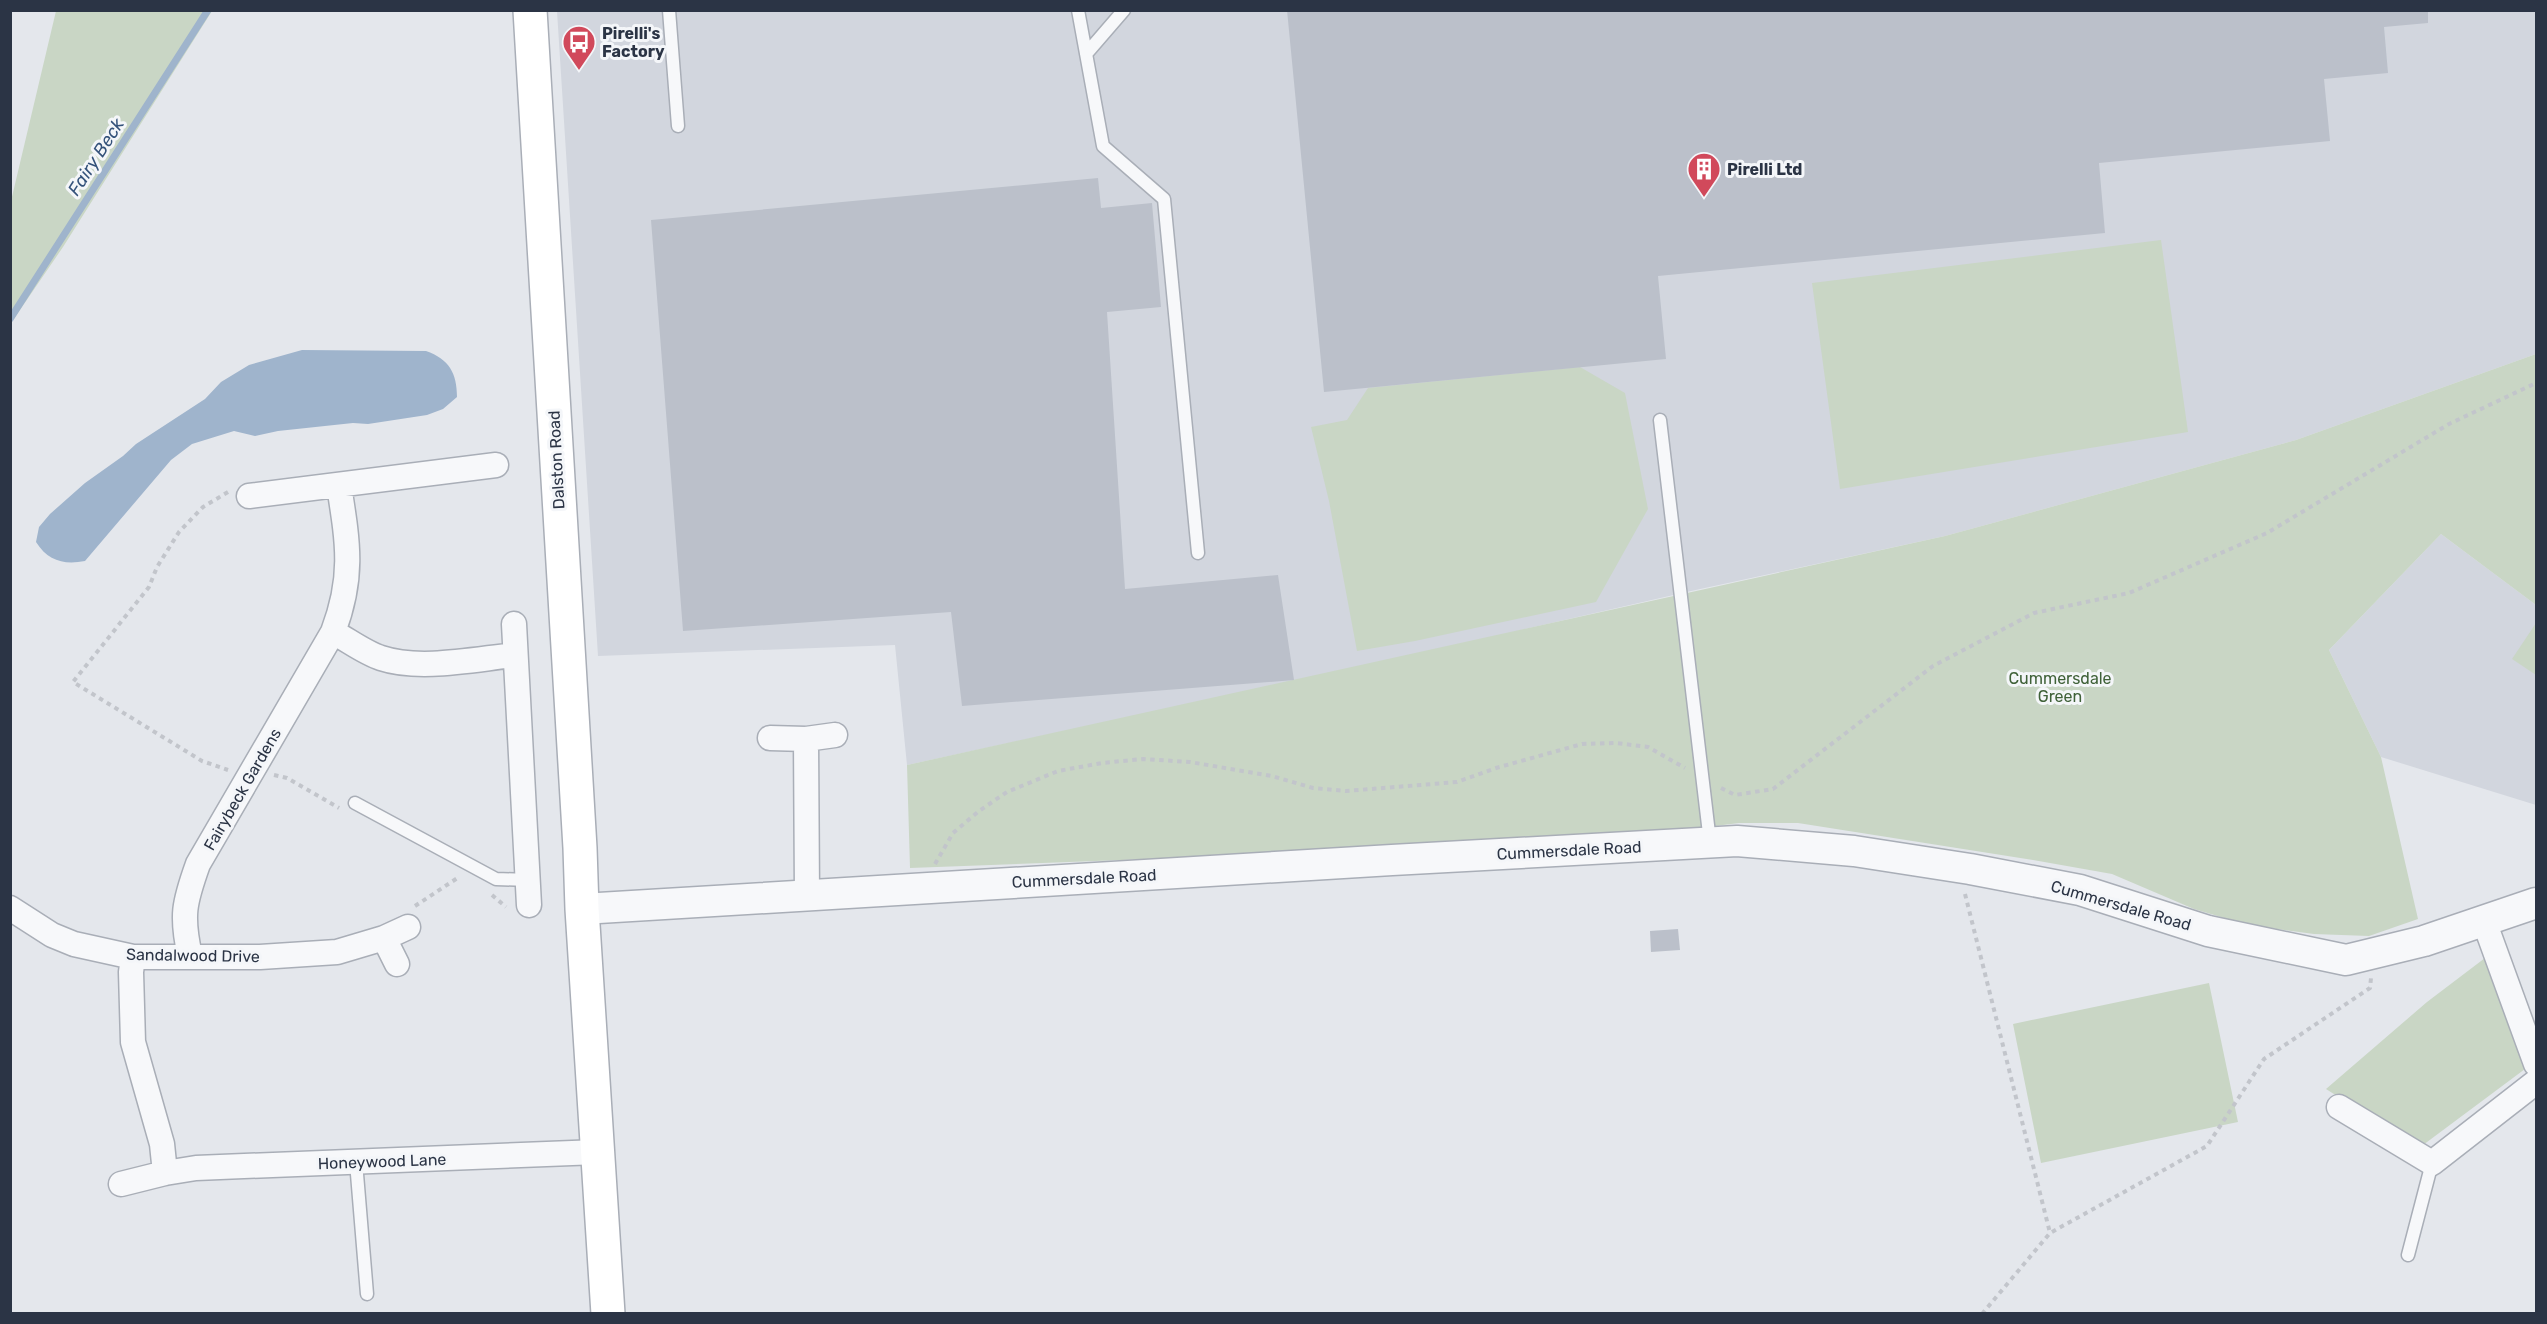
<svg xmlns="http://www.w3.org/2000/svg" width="2547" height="1324" viewBox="0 0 2547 1324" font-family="Rubik,sans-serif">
<rect width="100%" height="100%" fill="#e4e7ec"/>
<!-- built -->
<path fill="#d2d6de" d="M557 11H2536V354L2296 440 1945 536 1691 591 1334 673 907 765 895 645 598 656Z
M2441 534 2536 605V805L2381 757 2329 650Z"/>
<!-- green -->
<path fill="#c9d6c5" d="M56 11H212L63 247 11 323V201Z
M2161 240 2188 432 1840 489 1812 283Z
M2536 354V605L2441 534 2329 650 2381 757 2418 919 2369 936 2314 934 2248 925 2194 909 2112 874 2033 860 1798 823H1739L1691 829 1175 858 910 868 907 765 1945 536 2296 440Z
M1580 367 1625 393 1648 509 1596 602 1415 641 1357 651 1329 501 1311 427 1347 420 1368 388Z
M2536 623V675L2512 659Z
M2485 958 2529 1066 2419 1148 2326 1089 2427 1002Z
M2209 983 2238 1122 2041 1163 2013 1024Z"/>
<!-- water -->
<path fill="#9fb4cc" d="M302 350 426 351C449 359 457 373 457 397L443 409 427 415 368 424 353 423 278 431 255 436 234 431 192 444 171 460 85 561C64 565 48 561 36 542L39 527 50 514 85 483 123 456 136 444 205 399 221 382 249 365Z"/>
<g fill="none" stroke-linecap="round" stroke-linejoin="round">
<!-- stream -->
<path stroke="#9fb4cc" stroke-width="7" d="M10 319 208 10"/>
</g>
<!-- building -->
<path fill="#bbc0ca" d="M1287 10H2428V23L2384 27 2388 73 2324 79 2330 141 2099 163 2105 233 1658 276 1666 359 1324 392Z
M1098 178 1101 208 1152 203 1161 307 1107 312 1125 589 1278 575 1294 680 962 706 951 612 683 631 651 220Z
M1678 929 1680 950 1651 952 1650 931Z"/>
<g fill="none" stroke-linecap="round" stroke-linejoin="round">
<defs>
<path id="service" d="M669 10 678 126
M1078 10 1103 146 1164 199 1198 553
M1086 54 1124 10
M1660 420 1710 842
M355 803 496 879 529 880
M356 1162 367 1294
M2408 1255 2432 1163"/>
<path id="minor" d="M249 496 496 465
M514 624 529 905
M333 632C348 640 365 653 381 658 420 671 475 659 515 655
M770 738 806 739 835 735
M806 739 807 895
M10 908 52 935 74 944 133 957H260L337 952 384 938
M2484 921 2536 1064
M190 956C181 916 184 903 198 864L333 632C354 577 348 543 339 486
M133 957 131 972 133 1042 162 1144 165 1173
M397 964 384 938 408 927
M2339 1107 2432 1163 2536 1082
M121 1184 165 1173 196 1168 598 1152"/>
<path id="tertiary" d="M582 909 1392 860 1737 841 1854 851 1970 869 2080 890 2208 931 2346 960 2424 941 2536 903"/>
<path id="secondary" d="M530 10 580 848 582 909 608 1314"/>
</defs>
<!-- service casing -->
<use href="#service" stroke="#a9aeb7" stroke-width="15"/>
<!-- minor casing -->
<use href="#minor" stroke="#a9aeb7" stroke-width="27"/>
<!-- tertiary casing -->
<use href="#tertiary" stroke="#a9aeb7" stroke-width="33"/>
<!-- secondary casing -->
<use href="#secondary" stroke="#a9aeb7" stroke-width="36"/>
<!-- path -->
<path stroke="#c2c5cb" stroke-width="4" stroke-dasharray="4.5 4.5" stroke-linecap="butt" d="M228 492 203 507 179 532 157 567 149 587 73 682 202 761 228 770
M274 775 287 778 339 808
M1721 788 1735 795 1773 789 1933 666 2034 613 2129 593 2267 533 2449 424 2536 383
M935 864 953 833 979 811 1007 792 1058 771 1102 763 1143 759 1190 762 1272 776 1313 788 1346 791 1457 782 1496 768 1582 744 1616 743 1648 747 1685 768
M1965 894 2050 1233
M492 895 506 907
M415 906 459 877
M1982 1314 2050 1233 2207 1146 2264 1059 2370 988 2371 978"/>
<!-- service -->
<use href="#service" stroke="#f7f8fa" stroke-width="12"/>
<!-- minor -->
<use href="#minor" stroke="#f7f8fa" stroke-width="24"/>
<!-- tertiary -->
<use href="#tertiary" stroke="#f7f8fa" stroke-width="30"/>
<!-- secondary -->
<use href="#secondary" stroke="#fff" stroke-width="33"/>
</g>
<!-- icons -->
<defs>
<symbol id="bus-pin" viewBox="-11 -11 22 30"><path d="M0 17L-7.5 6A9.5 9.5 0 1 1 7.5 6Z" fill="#d1495b" stroke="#f4f6f9"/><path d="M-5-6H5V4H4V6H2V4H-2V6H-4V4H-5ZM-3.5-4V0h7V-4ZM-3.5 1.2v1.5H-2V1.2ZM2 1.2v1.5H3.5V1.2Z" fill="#fff"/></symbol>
<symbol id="building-pin" viewBox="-11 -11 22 30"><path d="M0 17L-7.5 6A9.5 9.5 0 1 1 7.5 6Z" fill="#d1495b" stroke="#f4f6f9"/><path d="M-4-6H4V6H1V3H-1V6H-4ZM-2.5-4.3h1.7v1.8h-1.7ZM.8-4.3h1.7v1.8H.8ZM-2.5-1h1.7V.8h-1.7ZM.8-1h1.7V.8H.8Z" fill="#fff"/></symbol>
</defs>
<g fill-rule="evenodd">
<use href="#bus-pin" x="560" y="23" width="38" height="52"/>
<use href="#building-pin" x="1685" y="150" width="38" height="52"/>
</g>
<g text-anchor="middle" stroke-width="6" stroke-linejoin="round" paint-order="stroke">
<!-- poi labels -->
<g font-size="16" font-weight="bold" fill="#2b3445" stroke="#f4f6f9" text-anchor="start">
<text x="602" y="39">Pirelli's<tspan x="602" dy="18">Factory</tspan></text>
<text x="1727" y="175">Pirelli Ltd</text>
</g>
<!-- street labels -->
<g font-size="16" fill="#2b3445" stroke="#f4f6f9">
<text transform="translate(556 460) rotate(-93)" y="6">Dalston Road</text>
<text transform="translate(242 789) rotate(-60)" y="6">Fairybeck Gardens</text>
<text transform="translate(1569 850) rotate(-3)" y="6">Cummersdale Road</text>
<text transform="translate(1084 878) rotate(-3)" y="6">Cummersdale Road</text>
<text transform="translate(2121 905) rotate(16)" y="6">Cummersdale Road</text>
<text transform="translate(193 955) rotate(1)" y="6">Sandalwood Drive</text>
<text transform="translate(382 1161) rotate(-2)" y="6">Honeywood Lane</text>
</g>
<!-- park labels -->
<g font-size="16" fill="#3f6138" stroke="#f4f6f9">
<text x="2060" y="684">Cummersdale<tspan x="2060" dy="18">Green</tspan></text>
</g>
<!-- water labels -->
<g font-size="18" font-style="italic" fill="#34527a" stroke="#f4f6f9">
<text transform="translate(96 157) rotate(-57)" y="6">Fairy Beck</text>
</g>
</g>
<!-- border -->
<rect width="2547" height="1324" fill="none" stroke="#2b3445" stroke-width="24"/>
</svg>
